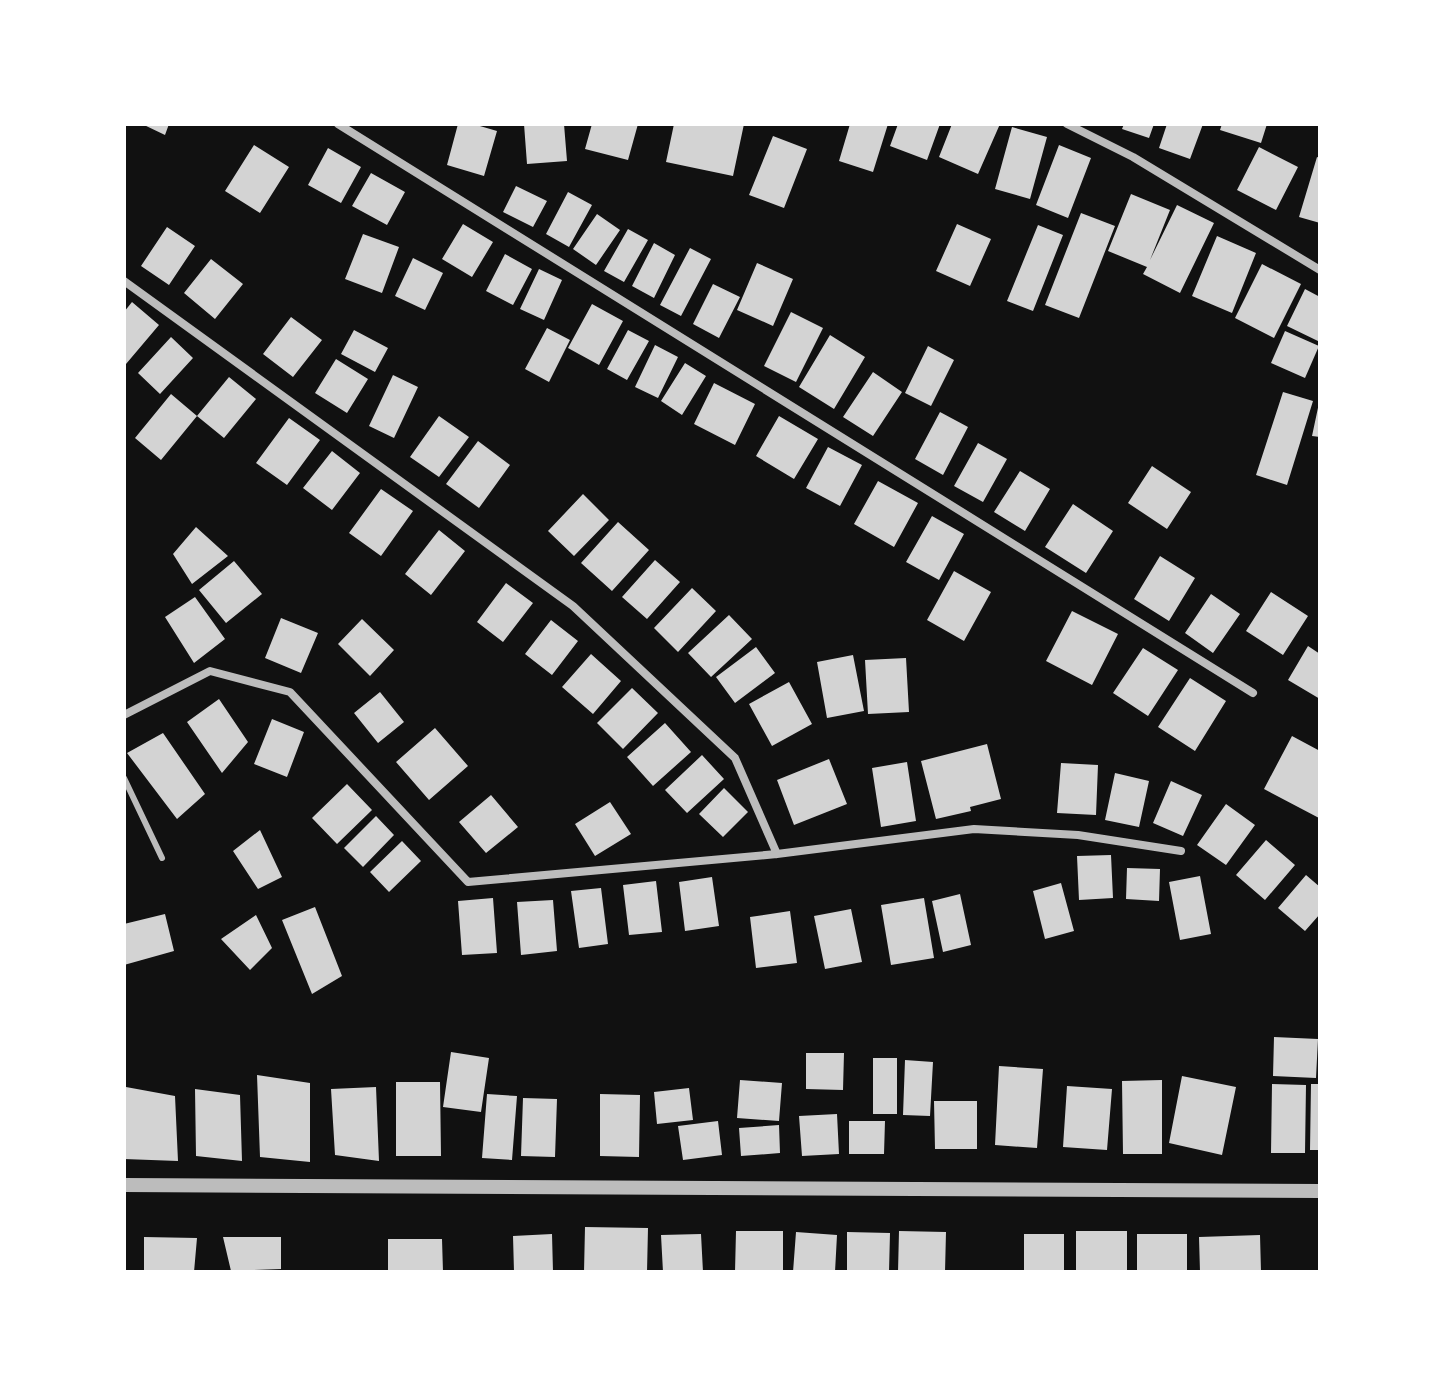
<svg xmlns="http://www.w3.org/2000/svg" width="1444" height="1396" viewBox="0 0 1444 1396" font-family="'Fira Sans Condensed',sans-serif">
<rect width="100%" height="100%" fill="#111"/>
<!-- building -->
<path fill="#d3d3d3" d="M142 124H169L165 135Z
M458 124H473L497 131 484 176 447 165Z
M524 124H564L567 161 527 164Z
M592 124H638L628 160 585 149Z
M674 124H744L733 176 666 162Z
M850 124H888L873 172 839 161Z
M898 124H940L927 160 890 146Z
M952 124H1000L978 174 939 157Z
M1124 124H1154L1149 138 1122 129Z
M1167 124H1203L1190 159 1159 148Z
M1222 124H1267L1261 143 1220 130Z
M1012 127 1047 137 1030 199 995 189Z
M773 136 807 149 784 208 749 195Z
M254 145 289 167 260 213 225 191Z
M1059 145 1091 158 1068 218 1036 205Z
M1259 147 1298 167 1276 210 1237 190Z
M328 148 361 167 341 203 308 185Z
M1317 157 1320 158V223L1299 217Z
M371 173 405 192 387 225 352 206Z
M516 186 547 201 533 227 503 212Z
M568 192 592 205 569 247 546 234Z
M1131 194 1170 210 1150 260 1177 205 1214 223 1180 293 1143 274 1147 267 1108 251Z
M1081 213 1115 226 1079 318 1045 305Z
M597 214 620 230 596 265 573 249Z
M463 224 493 242 472 277 442 259Z
M957 224 991 239 970 286 936 271Z
M1038 225 1063 235 1033 311 1007 301Z
M167 227 195 246 169 285 141 266Z
M628 229 648 240 624 282 604 271Z
M363 234 399 247 382 293 345 279Z
M1217 236 1256 253 1232 313 1192 296Z
M654 243 675 255 654 298 632 286Z
M690 248 711 259 681 316 660 305Z
M505 254 532 269 513 305 486 291Z
M413 258 443 273 425 310 395 296Z
M211 259 243 284 215 319 184 293Z
M757 263 793 279 773 326 737 310Z
M1262 264 1301 284 1274 338 1235 318Z
M539 269 562 280 544 320 520 309Z
M713 284 740 297 719 338 693 324Z
M1305 289 1320 297V342L1287 326Z
M132 302 159 325 126 364 124 362V312Z
M592 304 623 321 599 365 568 348Z
M791 312 823 328 796 382 764 366Z
M291 317 322 340 293 377 263 354Z
M547 328 570 340 549 382 525 369Z
M354 330 388 348 375 372 341 354Z
M628 330 649 341 627 380 607 369Z
M1285 331 1319 346 1305 378 1271 363Z
M830 335 865 357 834 409 799 387Z
M171 337 193 358 160 394 138 373Z
M655 345 678 357 658 398 635 387Z
M928 346 954 360 931 406 905 393Z
M336 359 368 379 347 413 315 393Z
M685 363 706 376 682 415 661 401Z
M873 372 902 392 873 436 843 417Z
M393 375 418 387 394 438 369 426Z
M229 377 256 399 224 438 197 416Z
M714 383 755 404 735 445 694 424Z
M1283 392 1313 401 1287 485 1256 475Z
M171 394 197 416 161 460 135 438Z
M1319 403H1320V437L1312 436Z
M940 412 968 427 943 475 915 459Z
M439 416 469 437 439 477 410 457Z
M779 416 818 439 794 479 756 456Z
M289 418 320 440 287 485 256 463Z
M478 441 510 465 479 508 446 484Z
M978 443 1007 459 983 502 954 486Z
M828 447 862 465 840 506 806 488Z
M332 451 360 473 332 510 303 488Z
M1152 466 1191 492 1167 529 1128 503Z
M1020 471 1050 489 1025 531 994 512Z
M878 481 918 503 894 547 854 524Z
M381 489 413 511 381 556 349 533Z
M583 494 609 520 574 556 548 531Z
M1073 504 1113 531 1086 573 1045 547Z
M932 516 964 534 939 580 906 562Z
M618 522 649 550 612 591 581 563Z
M196 527 228 556 192 584 173 554Z
M439 530 465 551 431 595 405 574Z
M1160 556 1195 578 1169 621 1134 599Z
M655 560 680 582 647 619 622 597Z
M234 561 262 594 226 623 199 590Z
M954 571 991 592 964 641 927 620Z
M506 583 533 603 503 642 477 622Z
M692 588 716 611 678 652 654 628Z
M1271 592 1308 616 1283 655 1246 631Z
M1211 594 1240 614 1213 653 1185 633Z
M195 597 225 639 194 663 165 617Z
M1072 611 1118 634 1092 685 1046 661Z
M729 615 752 639 711 677 688 653Z
M281 618 318 633 301 673 265 658Z
M362 619 394 650 370 676 338 644Z
M551 620 578 641 552 675 525 654Z
M1308 646 1320 654V699L1288 680Z
M756 647 775 673 735 703 716 677Z
M1143 648 1178 670 1148 716 1113 693Z
M591 654 621 681 593 714 562 687Z
M853 655 864 711 827 718 817 662Z
M906 658 909 712 868 714 865 660Z
M1190 678 1226 701 1195 751 1158 727Z
M789 682 812 724 772 746 749 704Z
M632 688 658 713 623 749 597 723Z
M380 692 404 722 378 743 354 713Z
M219 699 248 742 222 773 187 722Z
M272 719 304 732 287 777 254 764Z
M665 723 691 752 653 786 627 757Z
M435 728 468 766 429 800 396 762Z
M163 733 205 794 177 819 127 753Z
M1292 736 1320 751 1319 818 1264 789Z
M987 744 1001 799 970 807 971 811 936 819 921 761Z
M702 755 724 779 687 813 665 790Z
M829 759 847 804 794 825 777 780Z
M907 762 916 821 881 827 872 768Z
M1061 763 1098 765 1096 815 1057 813Z
M1115 773 1149 781 1139 827 1105 820Z
M1171 781 1202 795 1183 836 1153 823Z
M347 784 372 810 337 844 312 818Z
M724 788 748 812 723 837 699 814Z
M491 795 518 827 486 853 459 822Z
M610 802 631 834 595 856 575 824Z
M1226 804 1255 825 1226 865 1197 845Z
M376 816 394 835 363 867 344 848Z
M260 830 282 877 258 889 233 851Z
M1266 840 1295 865 1265 900 1236 875Z
M402 841 421 861 389 892 370 872Z
M1111 855 1113 898 1079 900 1077 856Z
M1127 868 1160 869 1159 901 1126 899Z
M1306 875 1320 887V914L1305 931 1278 908Z
M1200 876 1211 934 1180 940 1169 882Z
M712 877 719 926 685 931 679 882Z
M656 881 662 932 629 935 623 885Z
M1061 883 1074 931 1045 939 1033 891Z
M601 888 608 944 579 948 571 891Z
M960 894 971 945 943 952 932 901Z
M493 898 497 953 462 955 458 901Z
M924 898 934 958 891 965 881 905Z
M553 900 557 951 521 955 517 902Z
M315 907 342 976 312 994 282 920Z
M851 909 862 962 825 969 814 916Z
M790 911 797 963 756 968 750 917Z
M165 914 174 951 124 965V924Z
M256 915 272 948 250 970 221 939Z
M1274 1037 1318 1039 1316 1078 1273 1076Z
M451 1052 489 1058 481 1112 443 1107Z
M806 1053H844L843 1090 806 1089Z
M873 1058H897V1114H873Z
M905 1060 933 1062 930 1116 903 1115Z
M999 1066 1043 1069 1037 1148 995 1145Z
M257 1075 310 1083V1162L260 1157Z
M1182 1076 1236 1087 1222 1155 1169 1143Z
M740 1080 782 1083 779 1121 737 1118Z
M1162 1080V1154H1123L1122 1081Z
M396 1082H440L441 1156H396Z
M1272 1084 1306 1085 1305 1153H1271Z
M1311 1084H1320V1150H1310Z
M1067 1086 1112 1089 1107 1150 1063 1147Z
M126 1087 175 1096 178 1161 124 1159Z
M376 1087 379 1161 335 1155 331 1089Z
M689 1088 693 1120 657 1124 654 1092Z
M195 1089 240 1095 242 1161 196 1156Z
M487 1094 517 1096 512 1160 482 1158Z
M600 1094 640 1095 639 1157 600 1156Z
M523 1098 557 1099 555 1157 521 1156Z
M934 1101H977V1149H935Z
M837 1114 839 1154 802 1156 799 1116Z
M718 1121 722 1155 683 1160 678 1126Z
M849 1121H885L884 1154H849Z
M779 1125 780 1153 741 1156 739 1128Z
M585 1227 648 1228 647 1272H584Z
M736 1231H783V1272H735Z
M899 1231 946 1232 945 1272H898Z
M1076 1231H1127V1272H1076Z
M796 1232 837 1235 835 1272H793Z
M847 1232 890 1233 889 1272H847Z
M552 1234 553 1272H514L513 1236Z
M701 1234 703 1272H663L661 1235Z
M1024 1234H1064V1272H1024Z
M1137 1234H1187V1272H1137Z
M1260 1235 1261 1272H1200L1199 1237Z
M144 1237 197 1238 194 1272H144Z
M223 1237H281V1269L231 1271Z
M388 1239H442L443 1272H388Z"/>
<g fill="none" stroke-linecap="round" stroke-linejoin="round">
<!-- service -->
<path stroke="#bcbcbc" stroke-width="6" d="M124 778 162 858"/>
<!-- minor -->
<path stroke="#bcbcbc" stroke-width="8" d="M338 124 1253 693
M1067 124 1133 157 1320 270
M124 281 573 606 735 758 777 854
M124 715 210 671 290 692 468 882 777 854 974 829 1078 835 1181 851"/>
<!-- tertiary -->
<path stroke="#bcbcbc" stroke-width="14" d="M124 1185 1320 1191"/>
</g>
<!-- border -->
<rect width="1444" height="1396" fill="none" stroke="#ffffff" stroke-width="252"/>
</svg>
